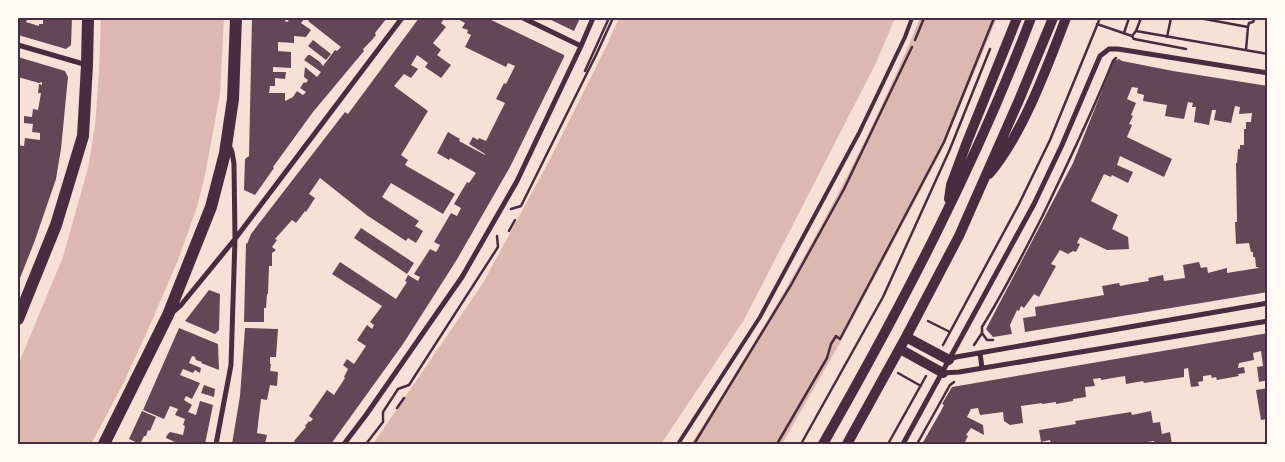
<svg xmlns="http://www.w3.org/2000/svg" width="1285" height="462" viewBox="0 0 1285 462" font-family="'Noto Sans',sans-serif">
<rect width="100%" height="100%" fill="#f7e1d7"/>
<!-- water -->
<path fill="#dcb8b0" d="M101 18H224L220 94 205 175 197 207 178 260 150 325 123 384 91 444H18V365L63 257 88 168 95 126 99 71Z
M619 18H895L876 63 744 320 661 444H373L483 283 548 163 606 47Z
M920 18H997L941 152 840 343 782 444H691C778 309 859 167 920 18Z"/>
<!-- building -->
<path fill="#644757" d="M18 18H28L26 22 39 26V24H43V18H72L71 45 66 49 18 35Z
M252 18H285V21L288 22 289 18H305L301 23 311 30 306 37 294 36V43L278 42V51L291 52V68L273 67V72H286L285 79 275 78V86H270L269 93H285V101L293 97 297 91 303 95 306 92 300 88 304 82 306 83 308 80 304 77 305 67 317 77 321 72 304 60 308 55H310L320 62 323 66 335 50 337 51 341 47 308 21 311 18H387L375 33 376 35 372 40 363 49 364 51 313 112 273 167 274 168 255 195 244 190 245 159 249 156Z
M419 18H445L441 23 446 27 433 43 441 50 437 55 451 65 441 78 425 67 428 63 417 55 411 65 418 69 411 78 404 74 394 86 428 111 401 155 408 160 405 165 455 194 443 214 391 183 382 197 419 221 415 226 423 231 416 243 408 238 406 241 368 216 320 178 309 194 315 198 306 212 305 211 296 223 292 220 275 239 277 240 272 247 276 250 272 253V266H269L268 294H267L266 308H264V322H244L246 243 247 244 251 234 345 112 348 114Z
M456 18H487L564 55V57L510 167 456 261 403 344 331 444H293L295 442 294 441 306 427 305 426 309 421 310 422 313 419 309 416 327 390 334 395 345 378 344 377 348 369 343 365 347 359 354 364 366 346 357 340 367 325 372 329 374 325 370 322 382 306 332 274 340 262 396 299 407 282 405 281 408 275 418 281 420 277 414 274 430 249 436 252 438 249 440 245 434 242 451 213 457 216 461 208 454 204 467 182 469 183 476 173 450 158 449 160 437 153 448 132 460 139 459 141 485 155V154L469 144 473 137 478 140 479 138 486 141 505 103 496 99 504 83 506 84 515 66 508 63 506 67 465 47 471 35 467 33 468 30 462 28 465 23Z
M547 18H580L574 31Z
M313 40 331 54 326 60 308 46Z
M18 57 65 71 68 77 61 149 56 179 34 243 18 283V145L24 146 25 138 40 140V133L32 132 33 124 24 123V116L32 117 33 109 38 110 41 93H38L39 84 42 85V82L39 83 18 77Z
M1119 59 1122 61 1173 71 1268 86V292L1025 332 1023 318 1036 316 1035 307 1104 295 1102 286 1119 283 1120 286 1136 283 1149 281 1148 278 1163 275 1164 281 1185 278 1183 265 1199 262 1201 268 1207 267 1208 273 1227 268V273L1258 268 1259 267H1256L1255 257H1253V252H1251L1249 243 1236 244 1235 222H1237L1236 163H1237L1238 149H1240V145H1244V129H1246V122H1251L1252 113 1239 114 1240 107 1235 106 1231 123 1214 120 1216 110H1212L1209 125 1194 122 1196 107H1192L1193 103 1188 102 1184 119 1165 116 1167 105 1143 101 1144 95 1137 93 1138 88 1132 87 1127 99 1136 103 1131 115 1133 116 1129 124 1132 125 1127 137 1172 159 1164 177 1120 156 1117 165 1133 172 1128 183 1112 175 1111 177 1104 174 1091 201 1118 215 1112 229 1128 237 1129 249 1107 250 1080 237 1077 243 1080 244 1076 252 1073 251 1068 254 1060 250 1051 264 1056 266 1039 297 1034 294 1024 308 1021 306 1019 311 1017 310 1010 325 1012 334 993 337 986 329 1073 163 1114 61Z
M361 228 414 263 407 274 354 238Z
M209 290 220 294 219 330 215 334 185 321Z
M179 328 218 344 219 370 201 363 202 362 196 360 195 357 192 356 189 363 201 368 200 373 195 370 193 373 183 369 180 375 200 383 192 399 186 396 184 400 192 405 188 412 196 415 200 401 213 405 205 444H174L175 442 166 438 167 435 170 432 183 435 185 426 183 425 185 419 175 415 178 409 170 406 164 419 143 410Z
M245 328 278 329 276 357H270V364H271L270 371 278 372 277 386 270 385 267 400 261 399 257 433 267 435 265 444H232L240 396Z
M1268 333V380L1259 382 1257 367 1263 366 1261 351 1253 353 1254 360 1239 363 1238 368 1244 367 1245 373 1238 374 1239 376 1217 380 1216 377 1212 378 1211 375 1203 376V381L1198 382 1199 386 1191 387 1188 368 1184 369V377L1144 383 1143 381 1126 384 1125 376 1101 380V378L1093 379 1095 386 1085 387 1086 397 1073 399V401L1056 404V402L1042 404V403L1021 406 1023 423 1010 425 1004 421 1003 412 980 415 978 408 971 409 967 417 983 425 984 435 971 428 966 435 968 436 964 444H922L941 411 944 405 942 404 952 387Z
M204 385 215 389 214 397 201 393Z
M1268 388V419L1261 420 1256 390Z
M142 411 156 417 150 431 148 430 146 436H144L140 444 129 439Z
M1151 411 1153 423 1160 422 1162 434 1170 432 1172 444H1155L1154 441 1135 444H1051L1050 440 1041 442 1039 430 1076 424 1075 421 1131 412 1132 415Z"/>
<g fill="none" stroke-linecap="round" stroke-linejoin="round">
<!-- path -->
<path stroke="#4a2c40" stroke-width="2.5" d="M1199 18 1248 27 1249 23 1253 22 1255 18
M1097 24 1132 36 1134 39 1186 49
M1136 31 1268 54
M1124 33 1129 18
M1132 36 1136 31 1141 18
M1167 37 1171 18
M915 40 924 18
M1246 50 1248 27
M585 71 609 18
M511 209 521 206 596 55 613 18
M509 231 515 220
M928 321 950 332
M993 340H987L982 333V327C1004 292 1023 254 1042 217 1067 165 1092 114 1113 61L1116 58
M943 345 1019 204 1050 140 1100 18
M974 345 982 333
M898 373 921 386
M397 408 404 398
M366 444 383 422V412L398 389 409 385 498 247 497 236
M694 444 791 285 844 189 912 47
M777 444 827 358 831 344 836 336 840 339 944 142 994 18
M801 444 883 297 950 149 990 49
M888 444 926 376
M917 444 950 385 954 382"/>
<!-- service -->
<path stroke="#4a2c40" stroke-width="4" d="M678 444 760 317 859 133 905 37 912 18"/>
<!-- minor -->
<path stroke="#4a2c40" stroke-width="5" d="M523 18 581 46
M18 45 87 65
M174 311 181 305 235 239 402 18
M980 353 982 368
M949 360 956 357 1268 303
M943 373 959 372 1268 321
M216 444 231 365 235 239 234 164 232 152 229 145
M344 444 366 415 462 277 517 181 581 46 593 18
M903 444 1034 204 1062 145 1100 56 1109 49H1118L1268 73"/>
<!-- secondary -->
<path stroke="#4a2c40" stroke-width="10" d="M989 174C1022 136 1048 65 1066 18
M949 199 951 185 967 142 1017 18
M906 337 949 360
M900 349 943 373
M823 444C901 307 975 166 1031 18
M847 444 906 337 959 236 1019 100 1053 18"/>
<!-- primary -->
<path stroke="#4a2c40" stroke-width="12" d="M18 319 56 225 83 136 87 65 88 18
M104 444 168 315 211 207 225 153 233 99 236 18"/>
</g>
<!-- border -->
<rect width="1285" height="462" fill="none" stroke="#fffaf5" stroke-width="38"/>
<rect x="19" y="19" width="1247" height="424" fill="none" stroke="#4a2c40" stroke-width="2"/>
</svg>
